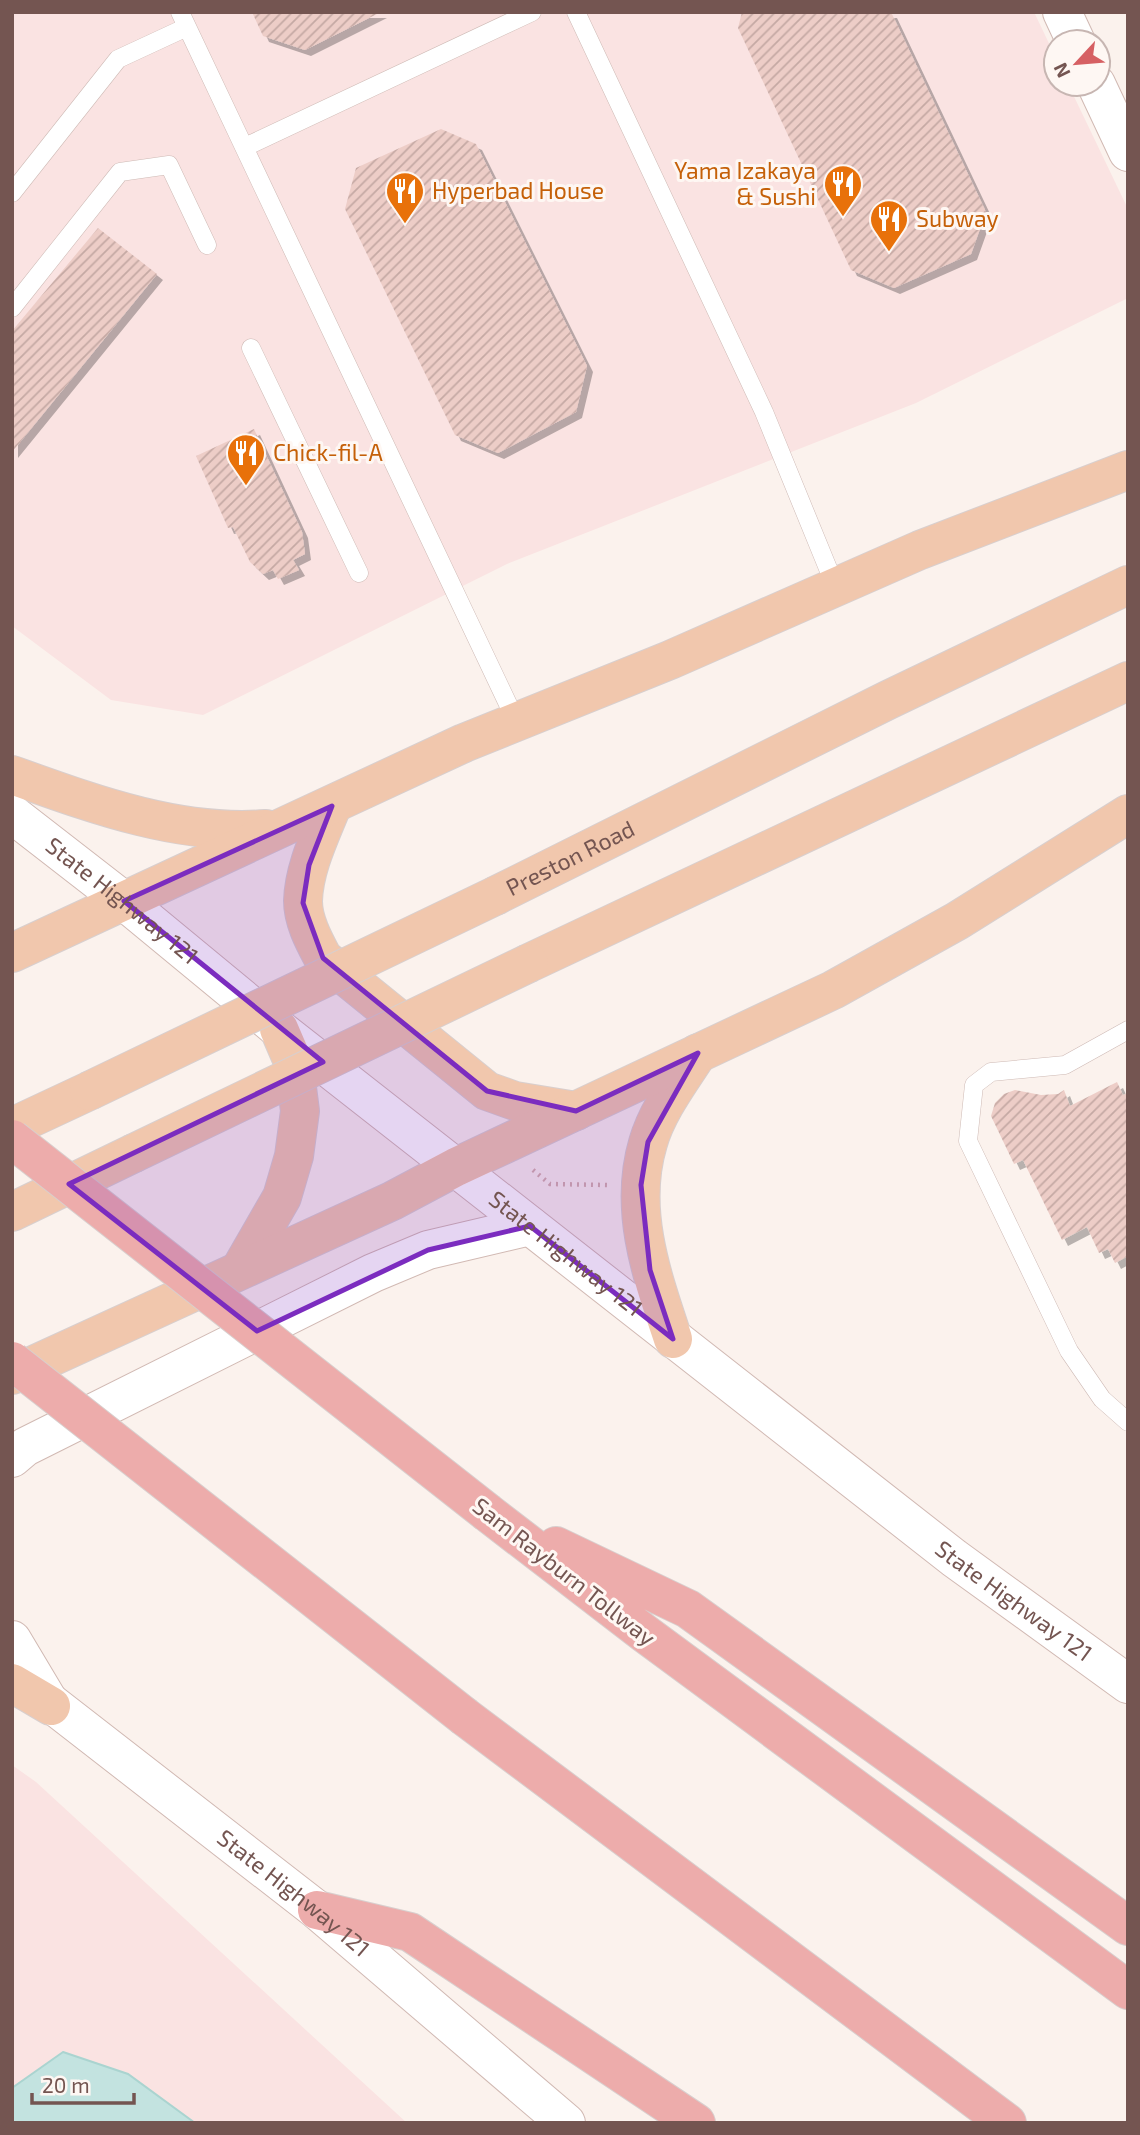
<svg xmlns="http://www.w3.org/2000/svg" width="1140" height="2135" viewBox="0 0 1140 2135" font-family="'Exo 2',sans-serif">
<defs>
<pattern id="building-hatch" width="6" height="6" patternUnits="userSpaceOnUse" patternTransform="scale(1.75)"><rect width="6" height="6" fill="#edcdc7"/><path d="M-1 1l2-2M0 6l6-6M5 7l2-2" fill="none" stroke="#c5a9a4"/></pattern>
<filter id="shadow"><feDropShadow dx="6" dy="6" stdDeviation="0" flood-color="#0004"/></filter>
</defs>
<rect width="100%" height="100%" fill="#fbf2ed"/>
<!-- commercial -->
<path fill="#fae3e2" d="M12 12H1034L1056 58V84H1068L1128 209V298L916 403 507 564 203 715 111 700 12 626Z
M12 1765 36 1782 407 2123H12Z"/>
<!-- water -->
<path fill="#c3e3e0" stroke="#aad4d0" stroke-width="2" d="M63 2052 128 2074 195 2123H12V2088Z"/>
<!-- building -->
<path fill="url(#building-hatch)" filter="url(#shadow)" d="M252 12H381L305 50 263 36Z
M742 12H891L986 212 971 254 894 288 851 270 738 28Z
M441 129 476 144 587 366 576 412 498 453 455 435 345 209 356 168Z
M98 228 157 274 12 452V331Z
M254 429 302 532 305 554 293 560 299 570 278 579 273 570 263 574 250 562 233 527 228 528 196 456Z
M1117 1082 1123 1095 1128 1093V1256L1115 1263 1108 1249 1099 1253 1087 1227 1062 1240 1023 1160 1014 1164 991 1116 995 1103 1004 1094 1015 1090 1041 1095 1058 1094 1064 1090 1070 1106Z"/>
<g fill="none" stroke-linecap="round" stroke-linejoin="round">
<defs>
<path id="lane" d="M180 12 516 721
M576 12 764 412 836 588
M245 147 532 12
M12 193 118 59 187 27
M12 308 120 172 169 165 207 245
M251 348 359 573
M1128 1030 1065 1065 991 1072 974 1085 968 1141 1069 1351 1102 1399 1128 1422"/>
<g id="secondary">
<path d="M1062 12 1076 42"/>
<path d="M1096 84 1128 152"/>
<path id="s1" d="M12 814 124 901 279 1029 954 1558 1128 1684"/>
<path d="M12 1458 25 1447 373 1273 428 1250 530 1226"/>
<path d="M12 1640 49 1702"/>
<path id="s2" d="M25 1683 317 1910 566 2123"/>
</g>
<g id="primary">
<path d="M12 775C93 804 179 836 266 829"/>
<path d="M332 806C320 836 304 868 303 901 303 921 314 941 323 958L487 1091 515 1101 576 1111"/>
<path id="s3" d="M497 895 888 700 1128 585"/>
<path d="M12 953 464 743 670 660 920 550 1128 470"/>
<path d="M529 963 1128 681"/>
<path d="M12 1127 89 1091"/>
<path d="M12 1212 132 1154"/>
<path d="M240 1270 282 1197 294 1156 300 1111 294 1064 279 1029"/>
<path d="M673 1339C652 1276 628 1210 648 1143 657 1111 680 1081 698 1053"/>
<path d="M12 1375 392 1201 456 1167 833 990 957 921 1128 814"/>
<path d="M12 1683 51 1706"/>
</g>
<path id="highway" d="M488 1513 644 1633 1128 1990
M556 1546 688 1609 1128 1926
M465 1717 1007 2123
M317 1910 410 1932 696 2123"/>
</defs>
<!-- lane casing -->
<use href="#lane" stroke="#cebab5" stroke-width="19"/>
<!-- secondary casing -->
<use href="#secondary" stroke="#d1b9b3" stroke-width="40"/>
<!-- primary casing -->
<use href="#primary" stroke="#d8cfce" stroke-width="40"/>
<!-- highway casing -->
<use href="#highway" stroke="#d8cfce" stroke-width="40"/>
<!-- path -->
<path stroke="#d3b0aa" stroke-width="4.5" stroke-dasharray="2 5" stroke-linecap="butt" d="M533 1170 550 1184 607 1185"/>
<!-- lane -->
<use href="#lane" stroke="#fff" stroke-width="18"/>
<!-- secondary -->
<use href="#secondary" stroke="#fff" stroke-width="38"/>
<!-- primary -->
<use href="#primary" stroke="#f1c7ad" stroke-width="38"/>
<!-- highway -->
<use href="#highway" stroke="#edacab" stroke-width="38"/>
<defs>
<path id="primary-bridge" d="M89 1091 497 895
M132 1154 529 963"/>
<path id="highway-bridge" d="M12 1139 488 1513
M12 1361 465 1717"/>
</defs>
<!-- primary-bridge casing -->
<use href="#primary-bridge" stroke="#d8cfce" stroke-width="40" stroke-linecap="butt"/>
<!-- highway-bridge casing -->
<use href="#highway-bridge" stroke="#d8cfce" stroke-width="40" stroke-linecap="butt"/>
<!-- primary-bridge -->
<use href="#primary-bridge" stroke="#f1c7ad" stroke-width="38"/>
<!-- highway-bridge -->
<use href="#highway-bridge" stroke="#edacab" stroke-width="38"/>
</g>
<!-- marked area -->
<path fill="#7b2cbf" fill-opacity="0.2" stroke="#7b2cbf" stroke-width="5" stroke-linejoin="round" d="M332 806 309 865 303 903 323 958 487 1091 576 1111 698 1053 648 1142 641 1185 650 1270 673 1339 530 1226 428 1250 257 1331 69 1184 323 1062 124 901Z"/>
<!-- icons -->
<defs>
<symbol id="restaurant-pin" viewBox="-11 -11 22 30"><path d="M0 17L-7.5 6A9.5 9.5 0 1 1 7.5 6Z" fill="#e8710a" stroke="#fef7f3"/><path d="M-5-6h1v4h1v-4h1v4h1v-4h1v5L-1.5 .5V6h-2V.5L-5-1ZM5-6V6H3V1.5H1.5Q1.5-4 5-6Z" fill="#fff"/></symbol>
</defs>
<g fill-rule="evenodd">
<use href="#restaurant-pin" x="821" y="162" width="44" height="60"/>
<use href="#restaurant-pin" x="383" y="169" width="44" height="60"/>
<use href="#restaurant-pin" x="867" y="197" width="44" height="60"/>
<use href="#restaurant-pin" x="224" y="431" width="44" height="60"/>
</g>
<g text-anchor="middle" stroke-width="6" stroke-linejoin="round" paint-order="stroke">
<!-- food labels -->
<g font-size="23" fill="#c56008" stroke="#fef7f3" text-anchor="start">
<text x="816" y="179" text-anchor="end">Yama Izakaya<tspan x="816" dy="26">&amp; Sushi</tspan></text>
<text x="432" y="199">Hyperbad House</text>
<text x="916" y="227">Subway</text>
<text x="273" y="461">Chick-fil-A</text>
</g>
<!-- street labels -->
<g font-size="23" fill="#745551" stroke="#fef7f3">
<text dy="8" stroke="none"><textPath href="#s3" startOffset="82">Preston Road</textPath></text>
<text dy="8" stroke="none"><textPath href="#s1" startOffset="140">State Highway 121</textPath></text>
<text dy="8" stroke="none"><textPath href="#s1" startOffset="707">State Highway 121</textPath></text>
<text transform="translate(564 1572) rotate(38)" y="8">Sam Rayburn Tollway</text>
<text dy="8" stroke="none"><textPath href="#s1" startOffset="1274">State Highway 121</textPath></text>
<text dy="8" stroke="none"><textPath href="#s2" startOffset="341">State Highway 121</textPath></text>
</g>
</g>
<!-- border -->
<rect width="1140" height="2135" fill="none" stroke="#745551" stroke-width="28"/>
<!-- north arrow -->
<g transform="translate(1077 63) rotate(244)"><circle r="33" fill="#fef7f3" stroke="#c7b6b2" stroke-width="2"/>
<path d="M0-5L12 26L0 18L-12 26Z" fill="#d66063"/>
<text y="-10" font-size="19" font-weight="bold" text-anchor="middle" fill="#745551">N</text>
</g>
<!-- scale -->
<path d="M32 2093v10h102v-10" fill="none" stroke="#745551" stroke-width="3.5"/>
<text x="42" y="2093" font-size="21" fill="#745551" stroke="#fef7f3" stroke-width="5" paint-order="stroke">20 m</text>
</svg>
